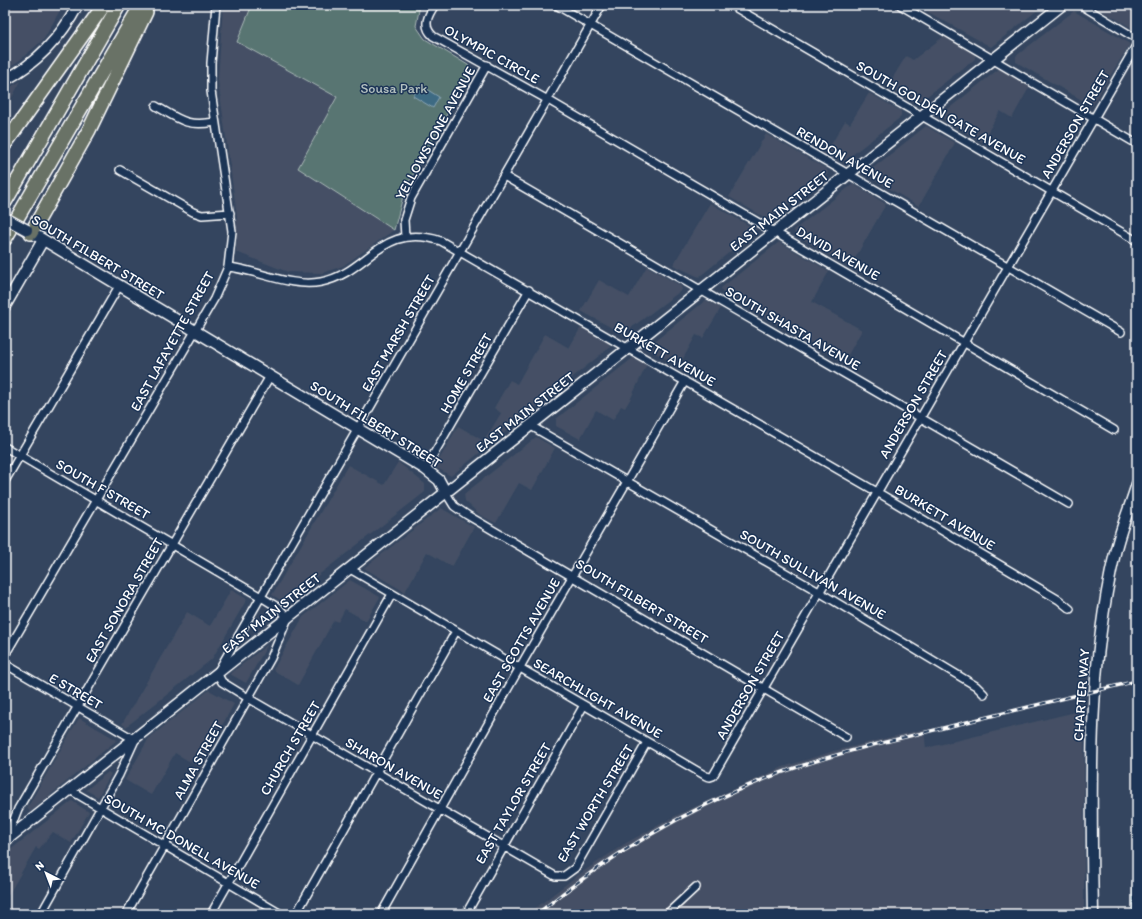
<svg xmlns="http://www.w3.org/2000/svg" width="1142" height="919" viewBox="0 0 1142 919" font-family="Itim,sans-serif">
<rect width="100%" height="100%" fill="#34455f"/>
<filter id="ink" filterUnits="userSpaceOnUse"><feTurbulence type="fractalNoise" baseFrequency=".025" numOctaves="2"/><feDisplacementMap in="SourceGraphic" scale="8" xChannelSelector="R" yChannelSelector="G"/><feConvolveMatrix kernelMatrix="1 2 1 2 8 2 1 2 1" color-interpolation-filters="sRGB"/></filter>
<g filter="url(#ink)">
<!-- built -->
<path fill="#445065" d="M5 5H63L44 39 20 60 5 70Z
M223 5H252L237 42 337 97 298 168 394 230 343 266 322 273 288 272 236 252 237 216 218 80Z
M932 5H1044L991 47 928 12Z
M1092 5H1137V31Z
M1074 11 1130 44 1092 106 1016 62V56Z
M944 36 975 54V59L917 104 887 87 906 56 913 60Z
M1000 68 1030 86 1012 118 1000 111 982 142 943 119V113Z
M21 81 5 110V90Z
M869 93 901 111V117L843 162 826 153 845 121 850 124Z
M926 126 955 143 919 206 869 177 868 172Z
M766 134 827 169 828 174 769 220 729 197Z
M853 184 886 204 850 267 795 235 794 230Z
M710 203 757 230 699 277 673 265Z
M779 242 829 271 812 302 862 330 844 362 723 293 721 288Z
M647 266 681 286 682 290 623 334 581 311 599 280 629 297Z
M706 300 721 308 703 338 696 335 679 366 650 350V345Z
M581 327 609 343 610 347 451 476 435 467 458 426 484 441 501 413 494 408 510 380 517 384 545 334 569 348Z
M634 357 647 364 631 398 625 408 621 406 613 420 596 410 580 439 556 426V419Z
M536 437 555 448 532 490 519 483 496 523 480 515 465 501 464 494Z
M398 462 425 484V492L284 602 272 595 348 465 384 485Z
M441 508 474 527 452 567 427 552 405 592 364 568Z
M350 580 380 597 366 621 345 609 338 622 334 620 298 685 273 670 303 617Z
M231 590 247 599 212 659 126 727 122 724 187 612 210 626Z
M268 644 246 683 230 674Z
M209 690 234 704 199 767 175 753 151 795 125 780 149 738Z
M1084 710V914H528L578 875 626 843 677 815 783 767 834 751 924 729 926 748Z
M79 718 117 740 30 812 27 808Z
M108 772 111 774 98 797 86 790Z
M72 801 89 812 71 843 53 832 39 849 36 847 5 901V854Z"/>
<!-- green -->
<path fill="#597572" stroke="#acbab8" d="M252 5H420L416 26 425 39 468 65 471 71 405 189 394 230 298 168 337 97 237 42Z"/>
<!-- water -->
<path fill="#3e6a83" stroke="#8ba6b5" d="M420 85 439 97 433 108 413 96Z"/>
<g fill="none" stroke-linecap="round" stroke-linejoin="round">
<!-- stream -->
<path stroke="#8ba6b5" stroke-width="2" d="M1133 914 1134 837 1137 809"/>
<defs>
<path id="street" d="M435 5C428 15 422 26 433 36L548 100 1114 430
M556 5 1121 332
M602 5 217 673 222 682 248 698 555 876H564L575 868 647 742
M731 5 1137 241
M900 5 1137 144
M1081 5 1137 39
M156 106C180 120 187 127 215 122
M120 170 193 212 202 215 230 213
M504 176 1069 504
M405 237 404 220 411 198 487 65
M228 267C258 270 291 288 321 282 369 273 380 221 441 241L877 492 1059 600 1070 609
M531 426 819 592 976 686 984 694
M5 447 261 597 279 608 288 618 271 658 126 914
M425 469 529 290
M5 481 119 286
M446 493 454 506 467 515 846 737
M350 569 706 776 710 777 713 776 1137 44
M5 655 214 299 228 267 232 231 211 91V63L216 5
M5 664 135 740 119 775 41 914
M70 790 281 914
M6 840 18 809 270 376
M211 914 392 594
M296 914 456 631
M381 914 524 660 685 381
M466 914 584 705
M667 914 696 887"/>
<path id="secondary" d="M5 80C37 63 61 37 78 5
M27 230 425 469 439 480 446 493
M5 306 43 240
M5 841 1062 5
M1093 914C1091 793 1087 672 1115 553 1120 530 1130 507 1137 484"/>
<path id="highway" d="M5 144 104 5
M5 202 119 5
M31 233 89 130 146 12
M5 239 141 5"/>
</defs>
<!-- street casing -->
<use href="#street" stroke="#fff" stroke-width="10"/>
<!-- secondary casing -->
<use href="#secondary" stroke="#fff" stroke-width="13"/>
<!-- highway casing -->
<use href="#highway" stroke="#fff" stroke-width="16"/>
<!-- street -->
<use href="#street" stroke="#1d3557" stroke-width="7"/>
<!-- secondary -->
<use href="#secondary" stroke="#1d3557" stroke-width="10"/>
<!-- highway -->
<use href="#highway" stroke="#697266" stroke-width="13"/>
<defs>
<path id="rail" d="M537 914C606 857 683 811 767 778 824 756 884 742 943 728 1008 712 1072 696 1137 681
M638 914 639 913"/>
</defs>
<!-- rail casing -->
<use href="#rail" stroke="#fff" stroke-width="3.5"/>
<!-- rail -->
<use href="#rail" stroke="#1d3557" stroke-width="2" stroke-dasharray="6" stroke-linecap="butt"/>
<defs>
<path id="secondary-bridge" d="M5 218 27 230"/>
</defs>
<!-- secondary-bridge casing -->
<use href="#secondary-bridge" stroke="#fff" stroke-width="13" stroke-linecap="butt"/>
<!-- secondary-bridge -->
<use href="#secondary-bridge" stroke="#1d3557" stroke-width="10"/>
</g>
</g>
<g text-anchor="middle" stroke-width="3" stroke-linejoin="round" paint-order="stroke">
<!-- street labels -->
<g font-size="14" fill="#fff" stroke="#1d3557">
<text transform="translate(492 54) rotate(29)" y="5">OLYMPIC CIRCLE</text>
<text transform="translate(941 112) rotate(30)" y="5">SOUTH GOLDEN GATE AVENUE</text>
<text transform="translate(1075 124) rotate(-60)" y="5">ANDERSON STREET</text>
<text transform="translate(435 133) rotate(-61)" y="5">YELLOWSTONE AVENUE</text>
<text transform="translate(845 157) rotate(30)" y="5">RENDON AVENUE</text>
<text transform="translate(779 211) rotate(-38)" y="5">EAST MAIN STREET</text>
<text transform="translate(838 253) rotate(30)" y="5">DAVID AVENUE</text>
<text transform="translate(98 257) rotate(31)" y="5">SOUTH FILBERT STREET</text>
<text transform="translate(793 328) rotate(30)" y="5">SOUTH SHASTA AVENUE</text>
<text transform="translate(398 333) rotate(-60)" y="5">EAST MARSH STREET</text>
<text transform="translate(172 341) rotate(-61)" y="5">EAST LAFAYETTE STREET</text>
<text transform="translate(665 354) rotate(30)" y="5">BURKETT AVENUE</text>
<text transform="translate(466 373) rotate(-60)" y="5">HOME STREET</text>
<text transform="translate(913 404) rotate(-60)" y="5">ANDERSON STREET</text>
<text transform="translate(525 412) rotate(-38)" y="5">EAST MAIN STREET</text>
<text transform="translate(376 424) rotate(32)" y="5">SOUTH FILBERT STREET</text>
<text transform="translate(103 489) rotate(30)" y="5">SOUTH F STREET</text>
<text transform="translate(945 517) rotate(31)" y="5">BURKETT AVENUE</text>
<text transform="translate(813 574) rotate(30)" y="5">SOUTH SULLIVAN AVENUE</text>
<text transform="translate(124 600) rotate(-60)" y="5">EAST SONORA STREET</text>
<text transform="translate(642 601) rotate(31)" y="5">SOUTH FILBERT STREET</text>
<text transform="translate(271 613) rotate(-38)" y="5">EAST MAIN STREET</text>
<text transform="translate(521 640) rotate(-60)" y="5">EAST SCOTTS AVENUE</text>
<text transform="translate(750 685) rotate(-60)" y="5">ANDERSON STREET</text>
<text transform="translate(76 691) rotate(30)" y="5">E STREET</text>
<text transform="translate(1081 695) rotate(-86)" y="5">CHARTER WAY</text>
<text transform="translate(598 698) rotate(30)" y="5">SEARCHLIGHT AVENUE</text>
<text transform="translate(290 748) rotate(-60)" y="5">CHURCH STREET</text>
<text transform="translate(198 760) rotate(-61)" y="5">ALMA STREET</text>
<text transform="translate(394 768) rotate(30)" y="5">SHARON AVENUE</text>
<text transform="translate(513 803) rotate(-60)" y="5">EAST TAYLOR STREET</text>
<text transform="translate(595 803) rotate(-59)" y="5">EAST WORTH STREET</text>
<text transform="translate(182 841) rotate(30)" y="5">SOUTH MC DONELL AVENUE</text>
</g>
<!-- park labels -->
<g font-size="14" fill="#b4c1c0" stroke="#1d3557">
<text x="394" y="93">Sousa Park</text>
</g>
</g>
<!-- margin -->
<rect width="1142" height="919" fill="none" stroke="#1d3557" stroke-width="20"/>
<rect x="10" y="10" width="1122" height="899" fill="none" stroke="#fff" stroke-width="1.5" filter="url(#ink)"/>
<!-- north arrow -->
<g transform="translate(46 873) rotate(318)" stroke="#1d3557" stroke-width="3" paint-order="stroke">
<path d="M0-3L7 15L0 10L-7 15Z" fill="#ffffff"/>
<text y="-6" font-size="11" font-weight="bold" text-anchor="middle" fill="#ffffff">N</text>
</g>
</svg>
